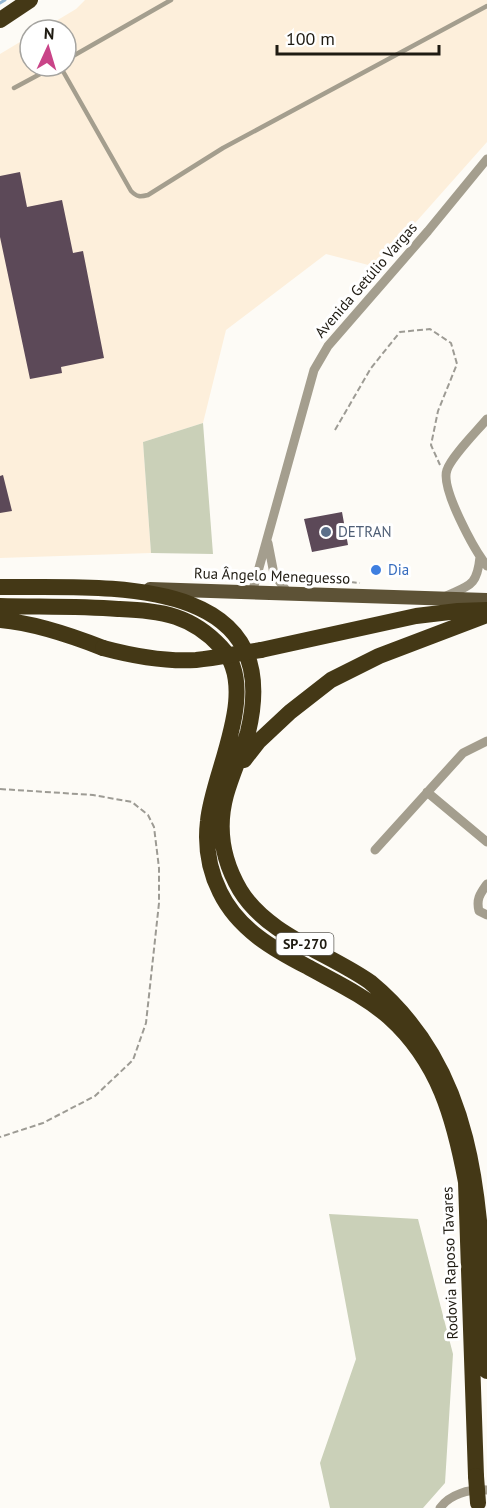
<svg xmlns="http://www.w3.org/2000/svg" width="487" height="1508" viewBox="0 0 487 1508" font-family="'PT Sans',sans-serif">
<rect width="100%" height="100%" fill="#fdfbf6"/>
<!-- industrial -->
<path fill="#fdefdb" d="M85 0H487V142L376 267 326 254 226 330 203 423 143 442 151 553 0 558V54L30 36V66H66V30H41L76 9Z"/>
<!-- green -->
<path fill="#cad0b8" d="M203 423 213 554 151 553 143 442Z
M329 1214 418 1219 453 1354 445 1483 423 1508H330L320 1463 356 1359Z"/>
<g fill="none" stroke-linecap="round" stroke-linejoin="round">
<!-- stream -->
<path stroke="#96b7d2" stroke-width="3" d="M0 3 5 0"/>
</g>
<!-- building -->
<path fill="#5c4958" d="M20 172 27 207 62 200 73 253 83 251 104 358 61 367 62 373 30 379 0 237V176Z
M3 475 12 511 0 513V476Z
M342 512 348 545 312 552 304 519Z"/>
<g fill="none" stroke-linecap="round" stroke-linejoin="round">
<!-- path -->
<path stroke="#9d9b94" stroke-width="2" stroke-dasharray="6 3" stroke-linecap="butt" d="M335 430 371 368 400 332 430 329 451 343 457 364 438 411 431 445 440 465
M288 576 360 583
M0 789 93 795 132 802 148 815 154 827 159 868V903L146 1023 133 1060 95 1096 43 1123 0 1137"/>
<!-- lane -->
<path stroke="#a49e8e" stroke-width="4.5" d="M66 60 171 0
M60 66 131 191C137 197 140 197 148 195L223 148 487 6
M14 88 55 66"/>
<!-- street -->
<path stroke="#a49e8e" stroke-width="9" d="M487 419C477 431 451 457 447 470 440 488 475 551 487 566
M268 543 274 574 288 593
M252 593 314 370 328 346 428 231 487 159
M446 596C470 585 477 586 480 557
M427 792 487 842
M375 850 463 753 487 741
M487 884C480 894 476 899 479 911L487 915
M440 1508C450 1494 469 1489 487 1490"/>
<!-- primary -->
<path stroke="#5d5236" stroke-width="14" d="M150 589 487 600"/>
<!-- highway -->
<path stroke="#443816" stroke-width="16" d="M0 20 30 0
M0 587C101 588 287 571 248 732 242 753 232 773 226 795 217 828 223 861 240 890 267 935 329 953 370 982 487 1079 480 1224 487 1371
M0 606C39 607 79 606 118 609 137 610 159 611 176 617 194 623 209 634 221 647 261 689 212 773 208 821 205 846 209 870 220 892 238 929 273 949 308 967 335 982 365 996 389 1017 439 1062 454 1118 466 1182L476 1476
M0 620C35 623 70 635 103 648
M261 650 416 616 458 611 487 610
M244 760 258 742 290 712 331 680 379 656 487 615"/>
<!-- highway-bridge -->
<path stroke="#443816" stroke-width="16" d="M103 648C133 656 164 662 196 660 217 658 239 653 261 650
M476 1476 478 1503"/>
</g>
<!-- markers -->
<circle fill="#5c6f8a" stroke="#fff" stroke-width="2" cx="326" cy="532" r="6"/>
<circle fill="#3f7fe0" stroke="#fff" stroke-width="2" cx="376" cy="570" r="6"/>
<g text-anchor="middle" stroke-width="6" stroke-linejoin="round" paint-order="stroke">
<!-- shield labels -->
<rect fill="#fff" stroke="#625f59" stroke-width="1.5" x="276.5" y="933" width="57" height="22" rx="4.5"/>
<g font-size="14" font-weight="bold" fill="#1f1b12">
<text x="305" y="949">SP-270</text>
</g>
<!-- street labels -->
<g font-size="15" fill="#1f1b12" stroke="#fff">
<text transform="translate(366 280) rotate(-49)" y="5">Avenida Getúlio Vargas</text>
<text transform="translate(272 576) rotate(2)" y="5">Rua Ângelo Meneguesso</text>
<text transform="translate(450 1263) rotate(-92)" y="5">Rodovia Raposo Tavares</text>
</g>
<!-- service labels -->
<g font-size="15" fill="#4e5e75" stroke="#fff" text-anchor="start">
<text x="338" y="537">DETRAN</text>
</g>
<!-- shop labels -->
<g font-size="15" fill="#366cbe" stroke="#fff" text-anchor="start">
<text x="388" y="575">Dia</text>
</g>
</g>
<!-- north arrow -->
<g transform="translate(48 48) rotate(4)"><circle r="28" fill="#ffffff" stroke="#a5a4a0" stroke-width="1.5"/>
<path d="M0-4.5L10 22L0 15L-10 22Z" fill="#c94488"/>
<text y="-9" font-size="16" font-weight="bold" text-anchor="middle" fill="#1f1b12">N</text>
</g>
<!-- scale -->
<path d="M277 45v9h162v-9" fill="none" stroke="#1f1b12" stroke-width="3"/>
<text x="286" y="45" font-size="18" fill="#1f1b12" stroke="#ffffff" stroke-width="4.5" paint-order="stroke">100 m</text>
</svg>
